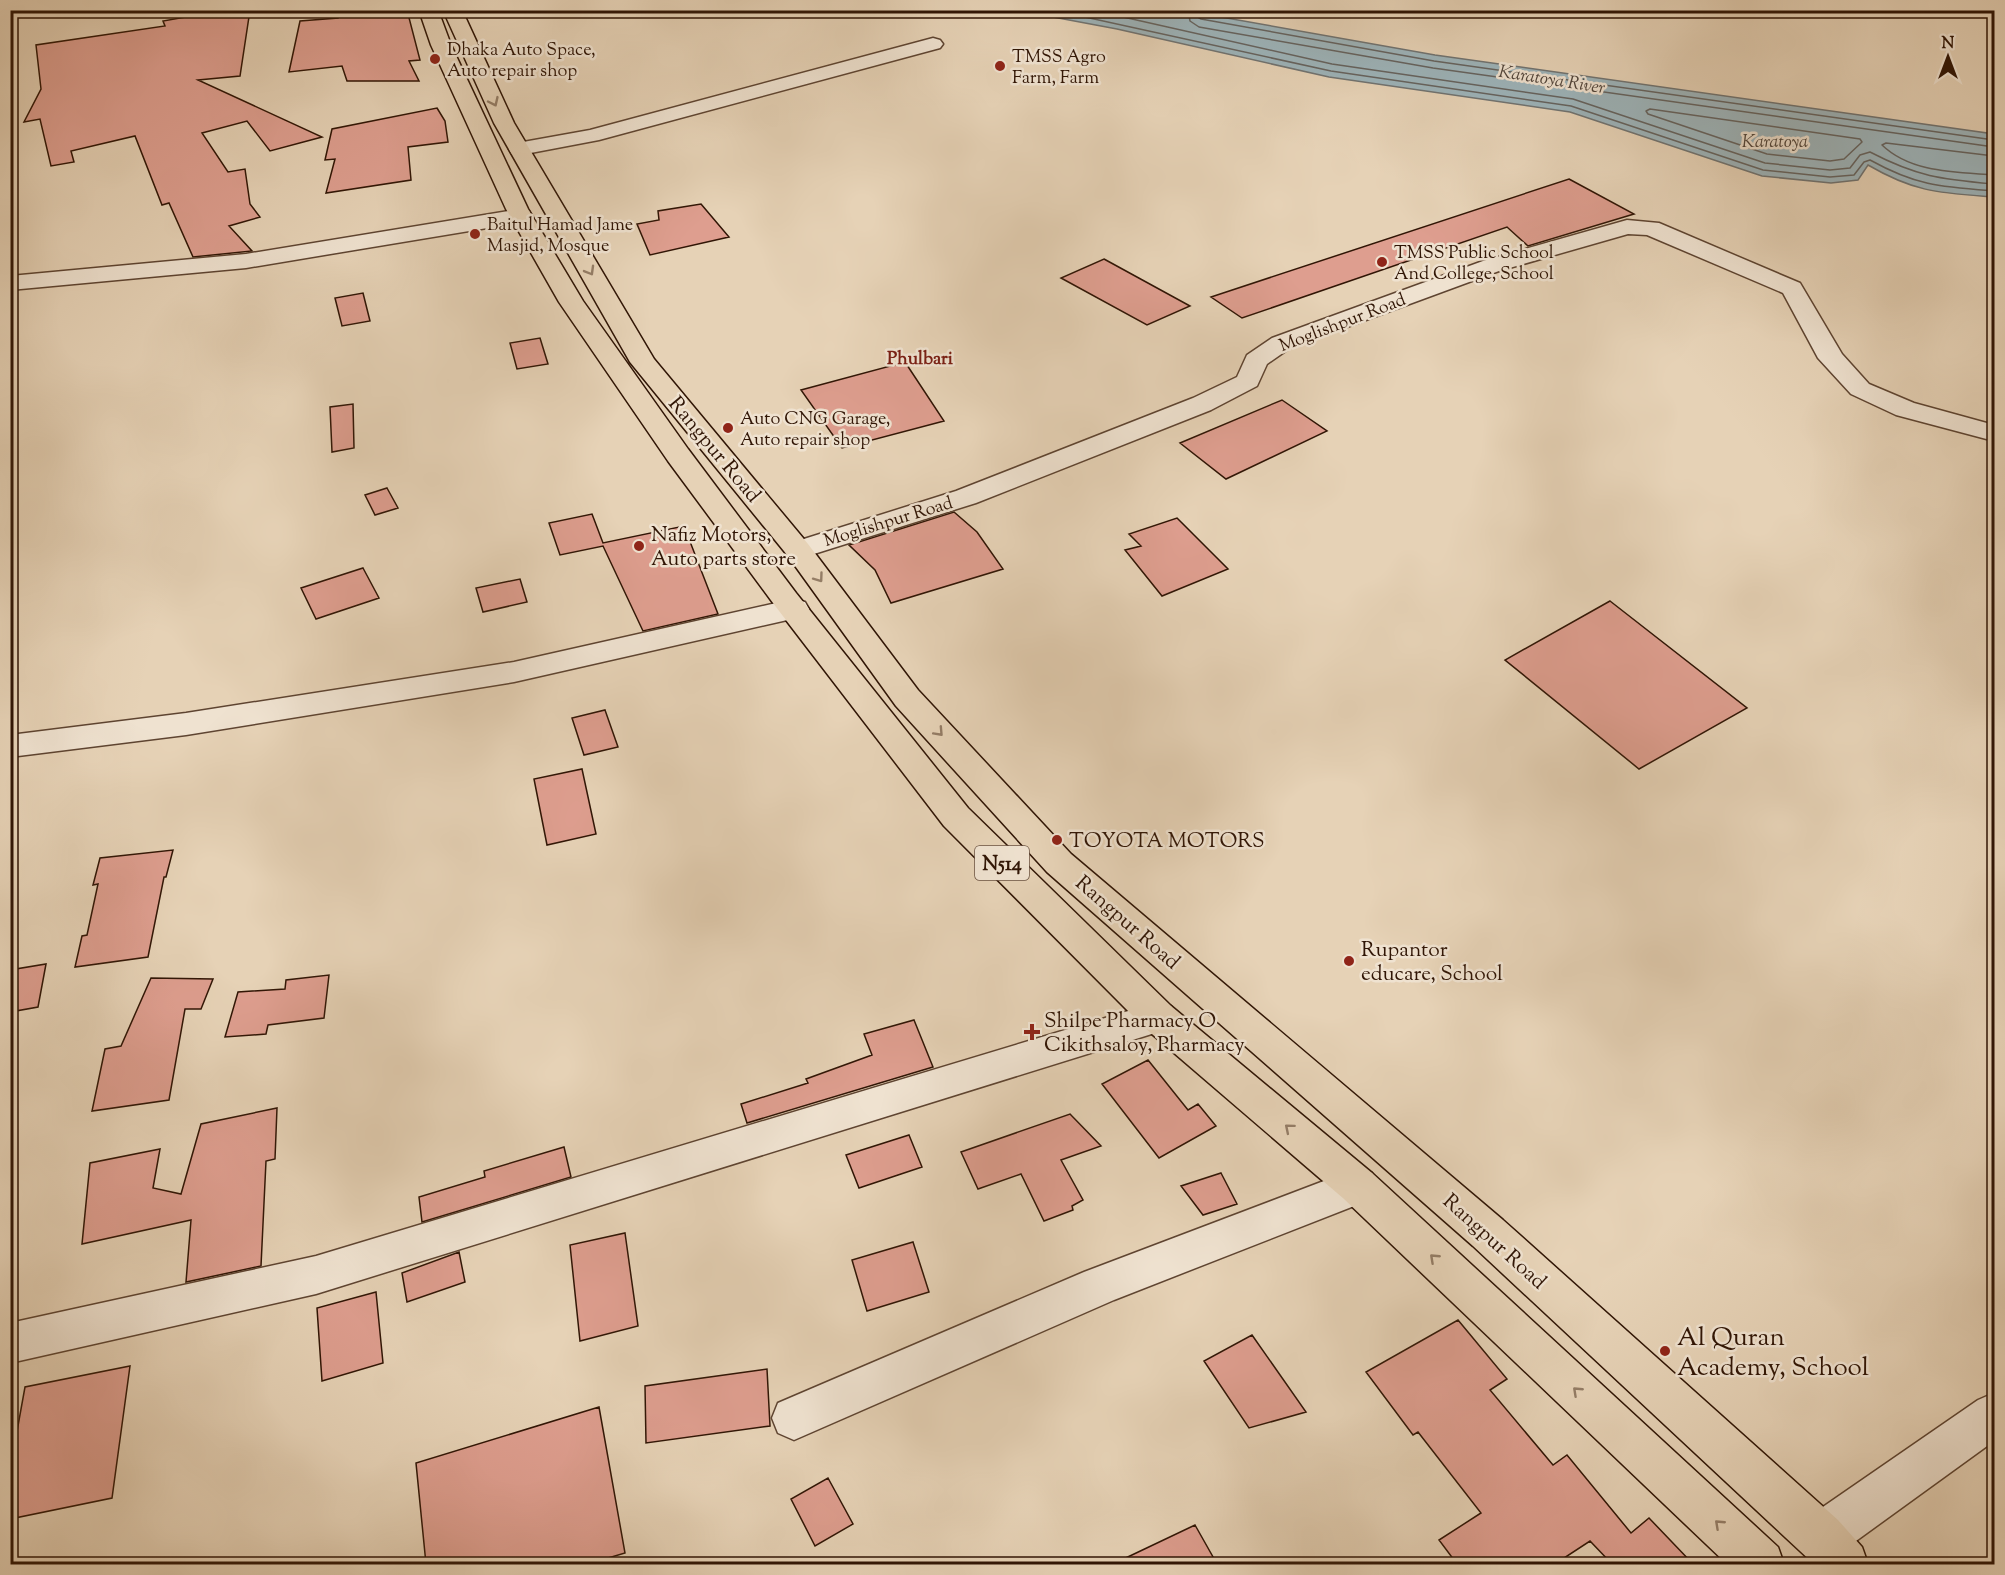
<svg xmlns="http://www.w3.org/2000/svg" width="2005" height="1575" viewBox="0 0 2005 1575" font-family="'Sorts Mill Goudy',serif">
<rect width="100%" height="100%" fill="#e6d2b6"/>
<filter id="stains"><feTurbulence type="fractalNoise" baseFrequency=".00333" numOctaves="4"/><feColorMatrix values="0 0 0 0 .2 0 0 0 0 .09 0 0 0 0 .02 0 0 0 .5 -.17"/></filter>
<radialGradient id="worn" r=".72"><stop offset=".6" stop-color="#630" stop-opacity="0"/><stop offset="1" stop-color="#630" stop-opacity=".3"/></radialGradient>
<!-- water -->
<path fill="#9db4ba" stroke="#717472" stroke-width="1.5" d="M1021 11H1187L1435 55 1994 134V197C1941 193 1916 193 1868 165L1858 180 1831 183 1762 176 1570 112 1329 77 1117 29Z"/>
<g fill="none" stroke-linecap="round" stroke-linejoin="round">
<!-- shore -->
<path stroke="#666460" stroke-width="1.5" d="M1053 10 1331 71 1571 106 1763 170 1830 177 1854 175 1864 162 1870 160C1917 186 1941 187 1994 191
M1092 10 1332 64 1573 99 1765 163 1830 170 1850 168 1860 155 1870 152C1918 177 1941 179 1994 184
M1188 10 1190 21 1199 27 1433 68 1994 147
M1195 10 1196 16 1201 19 1434 61 1994 140
M1650 109 1860 139 1862 142 1844 159 1830 161 1767 154 1648 114 1646 111Z
M1994 156 1886 143 1882 145C1911 173 1956 172 1994 175"/>
</g>
<!-- building -->
<path fill="#de9e8f" stroke="#301505" stroke-width="1.5" d="M183 10H250L240 76 198 80 322 137 270 151 247 121 202 133 228 172 245 169 250 204 260 217 229 226 252 251 193 257 169 203 162 205 135 136 71 151 74 162 51 166 40 119 24 122 41 89 36 45 165 26 163 21 186 17Z
M338 10H407L420 60 409 61 419 81H347L342 66 289 72 300 21 338 18Z
M437 108 445 121 448 142 408 147 411 180 326 193 335 159 325 160 332 129Z
M1569 179 1634 214 1528 246 1507 227 1242 318 1211 297Z
M701 204 729 237 650 255 637 224 659 220 658 211Z
M1104 259 1190 306 1147 325 1061 278Z
M363 293 370 321 342 326 335 298Z
M540 338 548 364 517 369 510 343Z
M905 362 944 421 842 448 801 390Z
M1282 400 1327 431 1226 479 1180 443Z
M353 404 354 448 332 452 330 407Z
M387 488 398 508 375 515 365 495Z
M954 512 977 532 1003 569 891 603 875 570 849 545Z
M592 514 603 543 684 526 718 614 643 631 603 546 560 555 549 523Z
M1177 518 1228 569 1162 596 1125 550 1141 546 1129 534Z
M363 568 379 598 316 619 301 588Z
M520 579 527 602 483 612 476 588Z
M1610 601 1747 708 1639 769 1505 660Z
M605 710 618 747 584 755 572 718Z
M582 769 596 834 547 845 534 779Z
M173 850 166 877H164L148 957 75 967 82 936 87 935 98 884 93 885 100 858Z
M46 964 38 1007 10 1012V970Z
M329 975 324 1018 268 1025 266 1034 225 1037 238 992 285 989 286 980Z
M151 978 213 979 201 1009H185L169 1100 92 1111 105 1049 121 1046Z
M914 1020 933 1067 747 1123 741 1104 808 1083 806 1079 872 1055 864 1034Z
M1148 1060 1188 1110 1198 1104 1216 1126 1159 1158 1102 1084Z
M277 1108 275 1159 266 1161 261 1266 186 1282 191 1220 82 1244 90 1163 160 1149 153 1188 181 1194 201 1124Z
M1070 1114 1101 1146 1061 1160 1083 1200 1072 1206 1073 1210 1044 1221 1021 1174 978 1189 961 1152Z
M909 1135 922 1167 859 1188 846 1155Z
M564 1147 571 1177 422 1222 419 1197 485 1177 484 1171Z
M1221 1173 1237 1204 1203 1215 1181 1186Z
M625 1233 638 1326 580 1341 570 1245Z
M913 1242 929 1292 867 1311 852 1260Z
M459 1252 465 1282 407 1302 402 1273Z
M376 1292 383 1363 322 1381 317 1308Z
M1458 1320 1507 1379 1490 1390 1553 1465 1567 1455 1631 1533 1649 1518 1693 1564H1612L1590 1541 1555 1564H1457L1439 1540 1481 1513 1418 1432 1413 1435 1366 1372Z
M1252 1335 1306 1412 1249 1428 1204 1361Z
M130 1366 112 1498 10 1519V1470L25 1387Z
M767 1369 770 1426 646 1443 645 1386Z
M599 1407 625 1553 588 1564H426L416 1463Z
M828 1478 853 1524 815 1546 791 1499Z
M1195 1525 1217 1564H1113Z"/>
<g fill="none" stroke-linecap="round" stroke-linejoin="round">
<defs>
<path id="minor" d="M933 38 940 40 943 44 940 48 599 140 520 155 512 154 509 149 512 144 590 130Z
M521 209 529 211 532 216 529 221 246 268 10 290V276L246 254Z
M1627 220 1659 223 1800 283 1842 354 1869 384 1914 403 1994 425V441L1896 415 1851 394 1818 358 1783 293 1647 235 1628 234 1499 271 1290 348 1267 364 1257 386 1211 410 976 503 798 559 788 556 784 550 788 544 956 491 1193 398 1237 377 1247 355 1272 338 1483 261Z
M794 599 805 602 809 609 805 616 514 682 186 735 10 757V735L186 713 514 662Z
M1158 1002 1171 1006 1177 1017 1171 1028 316 1294 10 1363V1323L316 1256Z
M1358 1168 1372 1173 1378 1186 1372 1199 1114 1300 794 1440 778 1433 772 1418 778 1403 1084 1272Z
M1994 1393V1441L1838 1554 1821 1560 1804 1554 1798 1537 1804 1520 1978 1400Z"/>
<path id="highway" d="M419 10H438L451 45 528 209 583 301 688 449 796 593 968 808 1171 1006 1372 1173 1778 1547 1784 1564H1727L1344 1199 1145 1028 944 826 776 607 668 461 559 302 506 209 431 45Z
M443 10H462L514 123 654 359 808 544 918 690 1071 854 1503 1220 1838 1520 1862 1547 1868 1564H1814L1473 1246 1047 872 896 706 788 556 630 362 494 123Z"/>
</defs>
<!-- minor casing -->
<use href="#minor" stroke="#5e4431" stroke-width="3"/>
<!-- highway casing -->
<use href="#highway" stroke="#301505" stroke-width="3"/>
<!-- minor -->
<use href="#minor" fill="#efe2d0" fill-rule="evenodd"/>
<!-- highway -->
<use href="#highway" fill="#e6d2b6" fill-rule="evenodd"/>
</g>
<!-- one-way arrows -->
<defs><path id="oneway-chevron" d="M-2-3.5L2.5 0L-2 3.5" fill="none" stroke-width="1.6" stroke-linecap="round" stroke-linejoin="round" transform="scale(1.5)"/></defs>
<g stroke="#947d66">
<use href="#oneway-chevron" transform="translate(494 102) rotate(65)"/>
<use href="#oneway-chevron" transform="translate(590 271) rotate(60)"/>
<use href="#oneway-chevron" transform="translate(819 578) rotate(54)"/>
<use href="#oneway-chevron" transform="translate(939 732) rotate(47)"/>
<use href="#oneway-chevron" transform="translate(1289 1128) rotate(-140)"/>
<use href="#oneway-chevron" transform="translate(1434 1258) rotate(-137)"/>
<use href="#oneway-chevron" transform="translate(1577 1391) rotate(-137)"/>
<use href="#oneway-chevron" transform="translate(1719 1524) rotate(-137)"/>
</g>
<!-- markers -->
<g fill="#8f2418" stroke="#efe2d0" stroke-width="2">
<circle cx="435" cy="59" r="6"/>
<circle cx="1000" cy="66" r="6"/>
<circle cx="475" cy="234" r="6"/>
<circle cx="1382" cy="262" r="6"/>
<circle cx="728" cy="428" r="6"/>
<circle cx="639" cy="546" r="6"/>
<circle cx="1057" cy="840" r="6"/>
<circle cx="1349" cy="961" r="6"/>
<path d="M1029 1023h6v6h6v6h-6v6h-6v-6h-6v-6h6z"/>
<circle cx="1665" cy="1351" r="6"/>
</g>
<g text-anchor="middle" stroke-width="5" stroke-linejoin="round" paint-order="stroke">
<!-- far-poi labels -->
<g font-size="18" fill="#301505" stroke="#efe2d0" text-anchor="start">
<text x="447" y="55">Dhaka Auto Space,<tspan x="447" dy="21">Auto repair shop</tspan></text>
<text x="1012" y="62">TMSS Agro<tspan x="1012" dy="21">Farm, Farm</tspan></text>
<text x="487" y="230">Baitul Hamad Jame<tspan x="487" dy="21">Masjid, Mosque</tspan></text>
<text x="1394" y="258">TMSS Public School<tspan x="1394" dy="21">And College, School</tspan></text>
<text x="740" y="424">Auto CNG Garage,<tspan x="740" dy="21">Auto repair shop</tspan></text>
</g>
<!-- far-water labels -->
<g font-size="18" font-style="italic" fill="#51453b" stroke="#efe2d0">
<text transform="translate(1552 79) rotate(9)" y="6">Karatoya River</text>
<text x="1775" y="147">Karatoya</text>
</g>
<!-- far-street labels -->
<g font-size="18" fill="#301505" stroke="#efe2d0">
<text transform="translate(1342 322) rotate(-21)" y="6">Moglishpur Road</text>
<text transform="translate(888 521) rotate(-17)" y="6">Moglishpur Road</text>
</g>
<!-- far-neighbourhood labels -->
<g font-size="18" font-weight="bold" fill="#7a1f14" stroke="#efe2d0">
<text x="920" y="364">Phulbari</text>
</g>
<!-- shield labels -->
<rect fill="#efe2d0" stroke="#695242" stroke-width="1.5" x="975" y="846" width="54" height="34" rx="4.5"/>
<g font-size="20" font-weight="bold" fill="#301505">
<text x="1002" y="870">N514</text>
</g>
<!-- street labels -->
<g font-size="21" fill="#301505" stroke="#efe2d0">
<text transform="translate(715 449) rotate(50)" y="7">Rangpur Road</text>
<text transform="translate(1128 922) rotate(41)" y="7">Rangpur Road</text>
<text transform="translate(1495 1241) rotate(42)" y="7">Rangpur Road</text>
</g>
<!-- poi labels -->
<g font-size="21" fill="#301505" stroke="#efe2d0" text-anchor="start">
<text x="651" y="541">Nafiz Motors,<tspan x="651" dy="24">Auto parts store</tspan></text>
<text x="1069" y="847">TOYOTA MOTORS</text>
<text x="1361" y="956">Rupantor<tspan x="1361" dy="24">educare, School</tspan></text>
<text x="1044" y="1027">Shilpe Pharmacy O<tspan x="1044" dy="24">Cikithsaloy, Pharmacy</tspan></text>
</g>
<!-- near-poi labels -->
<g font-size="26" fill="#301505" stroke="#efe2d0" text-anchor="start">
<text x="1677" y="1345">Al Quran<tspan x="1677" dy="30">Academy, School</tspan></text>
</g>
</g>
<!-- margin -->
<rect width="2005" height="1575" fill="none" stroke="#e6d2b6" stroke-width="36"/>
<rect x="12" y="12" width="1981" height="1551" fill="none" stroke="#301505" stroke-width="3"/>
<rect x="18" y="18" width="1969" height="1539" fill="none" stroke="#301505" stroke-width="1.5"/>
<!-- north arrow -->
<g transform="translate(1948 57)" stroke="#efe2d0" stroke-width="4.5" paint-order="stroke">
<path d="M0-4.5L10 22L0 15L-10 22Z" fill="#301505"/>
<text y="-9" font-size="16" font-weight="bold" text-anchor="middle" fill="#301505">N</text>
</g>
<rect width="100%" height="100%" filter="url(#stains)"/>
<rect width="100%" height="100%" fill="url(#worn)"/>
</svg>
